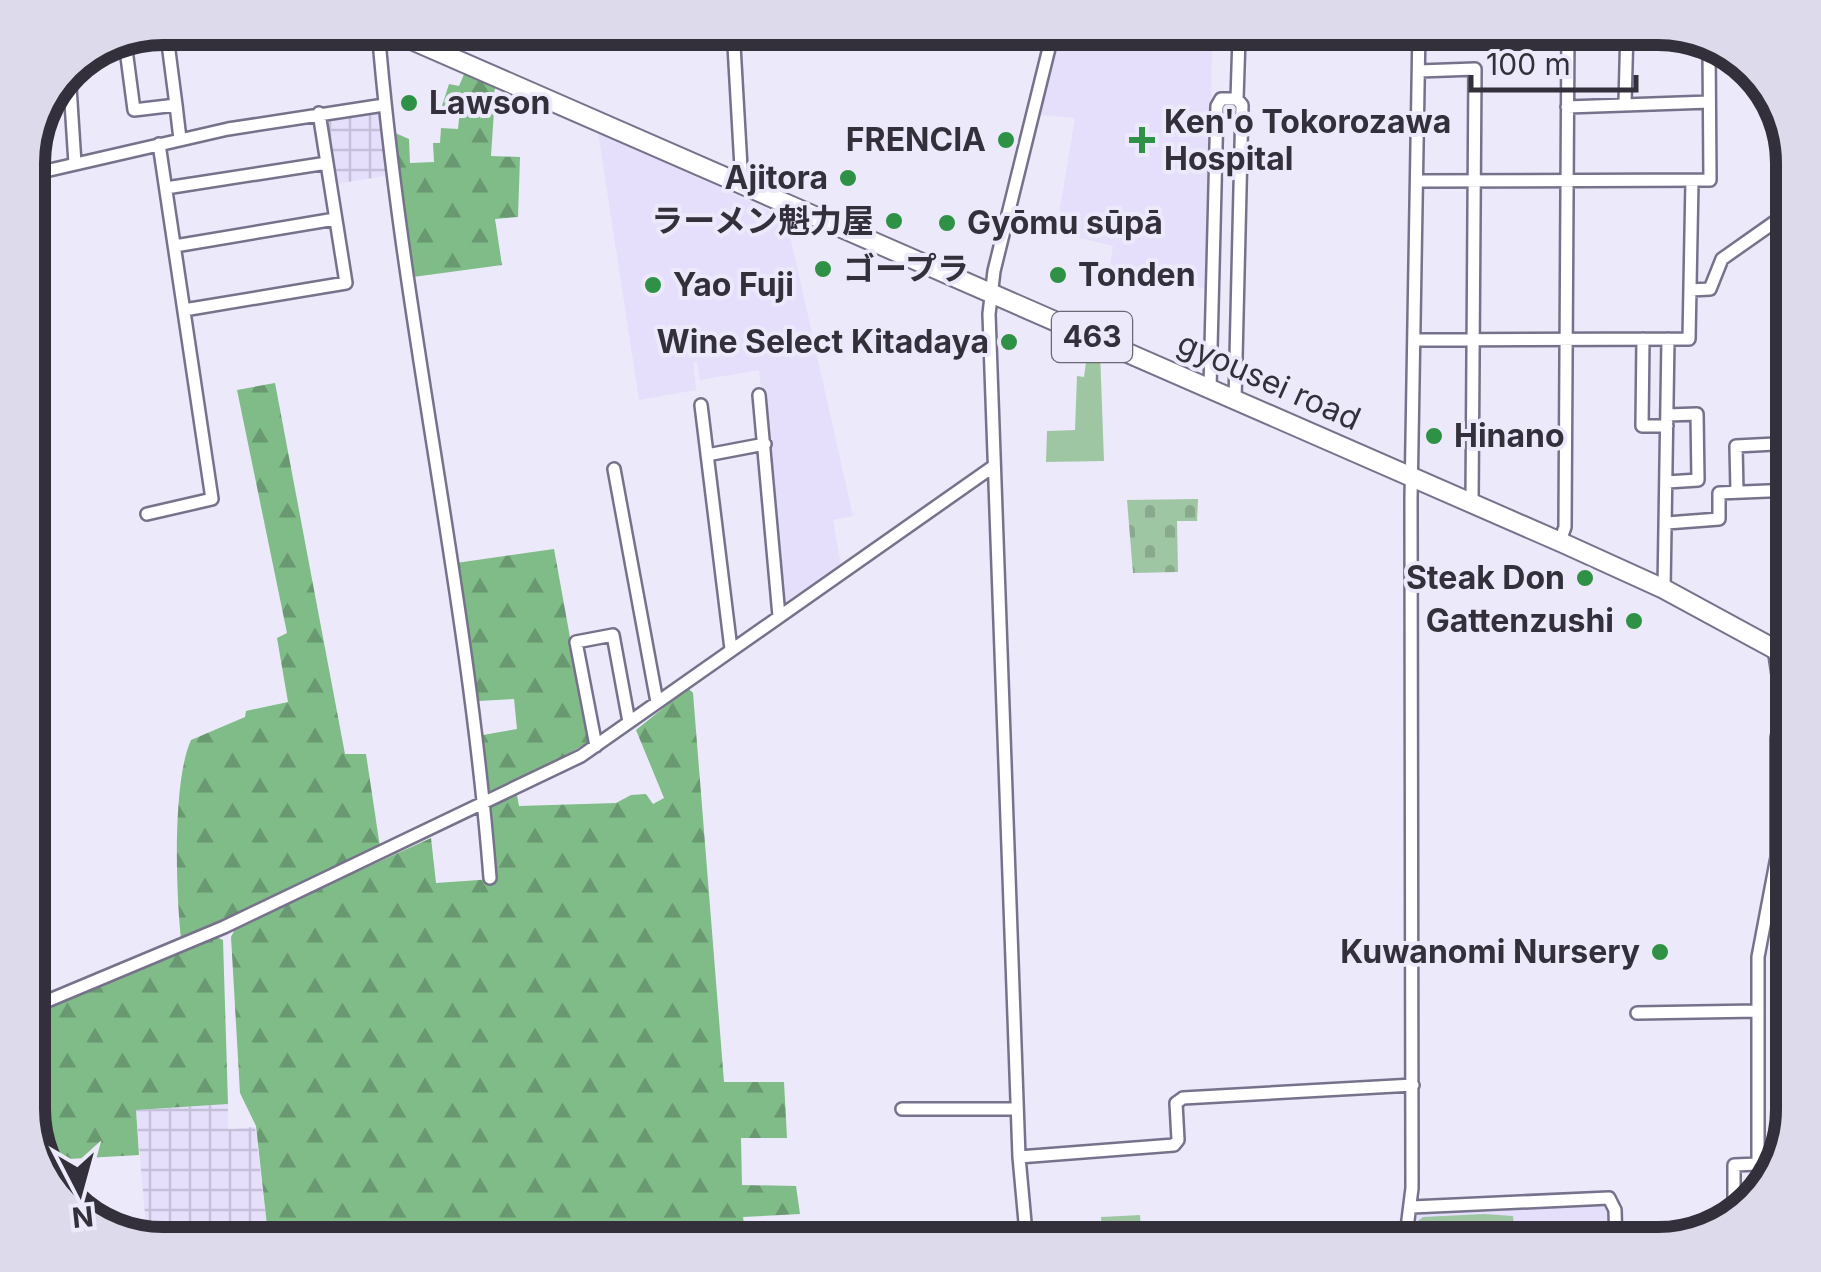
<svg xmlns="http://www.w3.org/2000/svg" width="1821" height="1272" viewBox="0 0 1821 1272" font-family="Inter,'Noto Sans JP',sans-serif">
<defs>
<pattern id="industrial-grid" width="8" height="8" patternUnits="userSpaceOnUse" patternTransform="scale(2.5)"><rect width="8" height="8" fill="#e5dffc"/><path d="M0 4h8M4 0v8" fill="none" stroke="#c5c0d9"/></pattern>
<pattern id="forest-firs" width="22" height="20" patternUnits="userSpaceOnUse" patternTransform="scale(2.5)"><rect width="22" height="20" fill="#80bc87"/><path d="M5 1l3.5 6h-7zM16 11l3.5 6h-7z" fill="#699970"/></pattern>
<pattern id="cemetery-stones" width="16" height="16" patternUnits="userSpaceOnUse" patternTransform="scale(2.5)"><rect width="16" height="16" fill="#9fc6a2"/><path d="M2 7V4a2 2 0 0 1 4 0v3zM10 15v-3a2 2 0 0 1 4 0v3z" fill="#89aa8c"/></pattern>
</defs>
<rect width="100%" height="100%" fill="#ece9fa"/>
<!-- built -->
<path fill="#e5dffc" d="M1061 28H1212L1210 289 1109 274 1113 246 1056 232 1075 118 1039 115Z
M598 132 786 218 853 516 833 520 841 566 785 607 759 370 700 380 697 362 693 363 696 390 639 400Z
M1602 1203 1608 1209 1609 1244H1411L1417 1216 1422 1213Z"/>
<!-- industrial -->
<path fill="url(#industrial-grid)" d="M380 111 390 175 337 184 327 118Z
M228 1104V1129L255 1127 269 1244H163L147 1239 136 1110Z"/>
<!-- forest -->
<path fill="url(#forest-firs)" d="M465 72 496 85 490 109 494 111 491 156 520 157 518 217 495 219 502 265 413 277 393 132 409 139 410 163 434 162 433 143H440L441 128 458 129 460 109 442 106 449 84 459 86Z
M275 383 345 754H366L380 847 181 939C176 892 172 782 191 740L245 717 246 711 288 702 277 638 287 633 237 390Z
M554 549 589 742 495 794 488 789 483 735 517 729 514 699 478 701 456 563Z
M688 688 693 693 724 1082H784L787 1138H741L742 1185 796 1186 800 1214 743 1217 747 1244H269L256 1126 240 1093 231 937 236 927 431 838 436 883 493 879 488 809 517 795 519 806 616 803 631 795 646 794 653 804 664 798 636 730Z
M214 936 223 940 228 1104 136 1110 139 1155 51 1160 28 1117V1015Z"/>
<!-- cemetery -->
<path fill="url(#cemetery-stones)" d="M1198 499 1197 521H1177L1178 572 1133 573 1127 500Z"/>
<!-- green -->
<path fill="#9fc6a2" d="M1088 348 1100 352 1104 461 1046 462 1047 431 1075 430 1077 376 1084 377Z
M1484 1214 1513 1216 1514 1225 1585 1223 1597 1234 1598 1244H1414L1418 1221 1423 1217Z
M1140 1215 1141 1233 1102 1235 1101 1217Z"/>
<g fill="none" stroke-linecap="round" stroke-linejoin="round">
<defs>
<path id="minor" d="M378 28C401 313 468 592 490 878
M733 28 742 185
M125 42 134 110 176 105 166 28
M1709 58 1744 60
M69 71 75 164
M1419 71 1475 69 1472 502
M1625 103 1627 28
M176 105 180 139
M1567 107 1709 102
M28 175 228 129 384 105
M1418 181 1710 180 1709 45
M166 188 327 163
M175 246 335 219
M1690 290 1710 289 1722 259 1793 209
M184 310 346 283 319 113
M1643 339 1642 426H1667
M1415 340 1689 339 1692 181
M1210 388 1217 106 1221 99H1237
M759 395 779 616
M1235 400 1242 105 1237 99 1239 37
M701 405 731 649
M707 455 765 444
M614 469 657 702
M1667 482 1698 480 1697 414 1667 415
M1737 492 1736 446 1793 443
M147 514 212 499 159 144
M1667 523 1719 519V493L1793 490
M1560 541 1565 527 1568 28
M1664 589 1668 339
M1774 648 1783 708 1777 738V857L1758 957V1164H1775
M596 746 576 642 613 635 629 722
M28 1009 224 927 581 756 994 466
M1637 1013 1758 1011
M902 1109H1017
M1019 1157 1174 1145 1178 1140 1176 1103 1183 1098 1413 1085
M1412 1207 1609 1198 1615 1210 1616 1244
M1734 1217V1165L1758 1164
M1027 1244 1019 1157 989 314 994 271 1054 28
M1405 1244 1412 1188 1411 499 1419 28"/>
<path id="trunk" d="M384 28 1565 544 1664 589 1793 659"/>
</defs>
<!-- minor casing -->
<use href="#minor" stroke="#77728b" stroke-width="16"/>
<!-- trunk casing -->
<use href="#trunk" stroke="#77728b" stroke-width="22"/>
<!-- minor -->
<use href="#minor" stroke="#fff" stroke-width="11"/>
<!-- trunk -->
<use href="#trunk" stroke="#fff" stroke-width="18"/>
</g>
<!-- markers -->
<g fill="#2f9145" stroke="#ece9fa" stroke-width="4">
<circle cx="409" cy="103" r="10"/>
<circle cx="1006" cy="140" r="10"/>
<path d="M1137 125h10v10h10v10h-10v10h-10v-10h-10v-10h10z"/>
<circle cx="848" cy="178" r="10"/>
<circle cx="894" cy="221" r="10"/>
<circle cx="947" cy="223" r="10"/>
<circle cx="823" cy="269" r="10"/>
<circle cx="1058" cy="275" r="10"/>
<circle cx="653" cy="285" r="10"/>
<circle cx="1009" cy="342" r="10"/>
<circle cx="1434" cy="436" r="10"/>
<circle cx="1585" cy="578" r="10"/>
<circle cx="1634" cy="621" r="10"/>
<circle cx="1660" cy="952" r="10"/>
</g>
<g text-anchor="middle" stroke-width="8" stroke-linejoin="round" paint-order="stroke">
<!-- shield labels -->
<rect fill="#ece9fa" stroke="#6a6874" stroke-width="2.5" x="1052" y="312" width="80" height="50" rx="8"/>
<g font-size="30" font-weight="bold" fill="#33303b">
<text x="1092" y="347">463</text>
</g>
<!-- poi labels -->
<g font-size="32" font-weight="bold" fill="#33303b" stroke="#ece9fa" text-anchor="start">
<text x="429" y="114">Lawson</text>
<text x="1164" y="133">Ken'o Tokorozawa<tspan x="1164" dy="37">Hospital</tspan></text>
<text x="986" y="151" text-anchor="end">FRENCIA</text>
<text x="828" y="189" text-anchor="end">Ajitora</text>
<text x="874" y="232" text-anchor="end">ラーメン魁力屋</text>
<text x="967" y="234">Gyōmu sūpā</text>
<text x="843" y="280">ゴープラ</text>
<text x="1078" y="286">Tonden</text>
<text x="673" y="296">Yao Fuji</text>
<text x="989" y="353" text-anchor="end">Wine Select Kitadaya</text>
<text x="1454" y="447">Hinano</text>
<text x="1565" y="589" text-anchor="end">Steak Don</text>
<text x="1614" y="632" text-anchor="end">Gattenzushi</text>
<text x="1640" y="963" text-anchor="end">Kuwanomi Nursery</text>
</g>
<!-- street labels -->
<g font-size="32" fill="#33303b" stroke="#ece9fa">
<text transform="translate(1269 381) rotate(24)" y="11">gyousei road</text>
</g>
</g>
<!-- crop -->
<path d="M0 0H1821V1272H0ZM163 45H1658A118 118 0 0 1 1776 163V1109A118 118 0 0 1 1658 1227H163A118 118 0 0 1 45 1109V163A118 118 0 0 1 163 45Z" fill="#dddaeb" fill-rule="evenodd"/>
<path fill="none" stroke="#33303b" stroke-width="12" d="M163 45H1658A118 118 0 0 1 1776 163V1109A118 118 0 0 1 1658 1227H163A118 118 0 0 1 45 1109V163A118 118 0 0 1 163 45Z"/>
<!-- north arrow -->
<g transform="translate(80 1192) rotate(174)" stroke="#ece9fa" stroke-width="8" paint-order="stroke">
<path d="M0-8L18 38L0 25L-18 38Z" fill="#33303b"/>
<text y="-15" font-size="28" font-weight="bold" text-anchor="middle" fill="#33303b">N</text>
</g>
<!-- scale -->
<path d="M1471 75v15h165v-15" fill="none" stroke="#33303b" stroke-width="5"/>
<text x="1486" y="75" font-size="30" fill="#33303b" stroke="#ece9fa" stroke-width="8" paint-order="stroke">100 m</text>
</svg>
